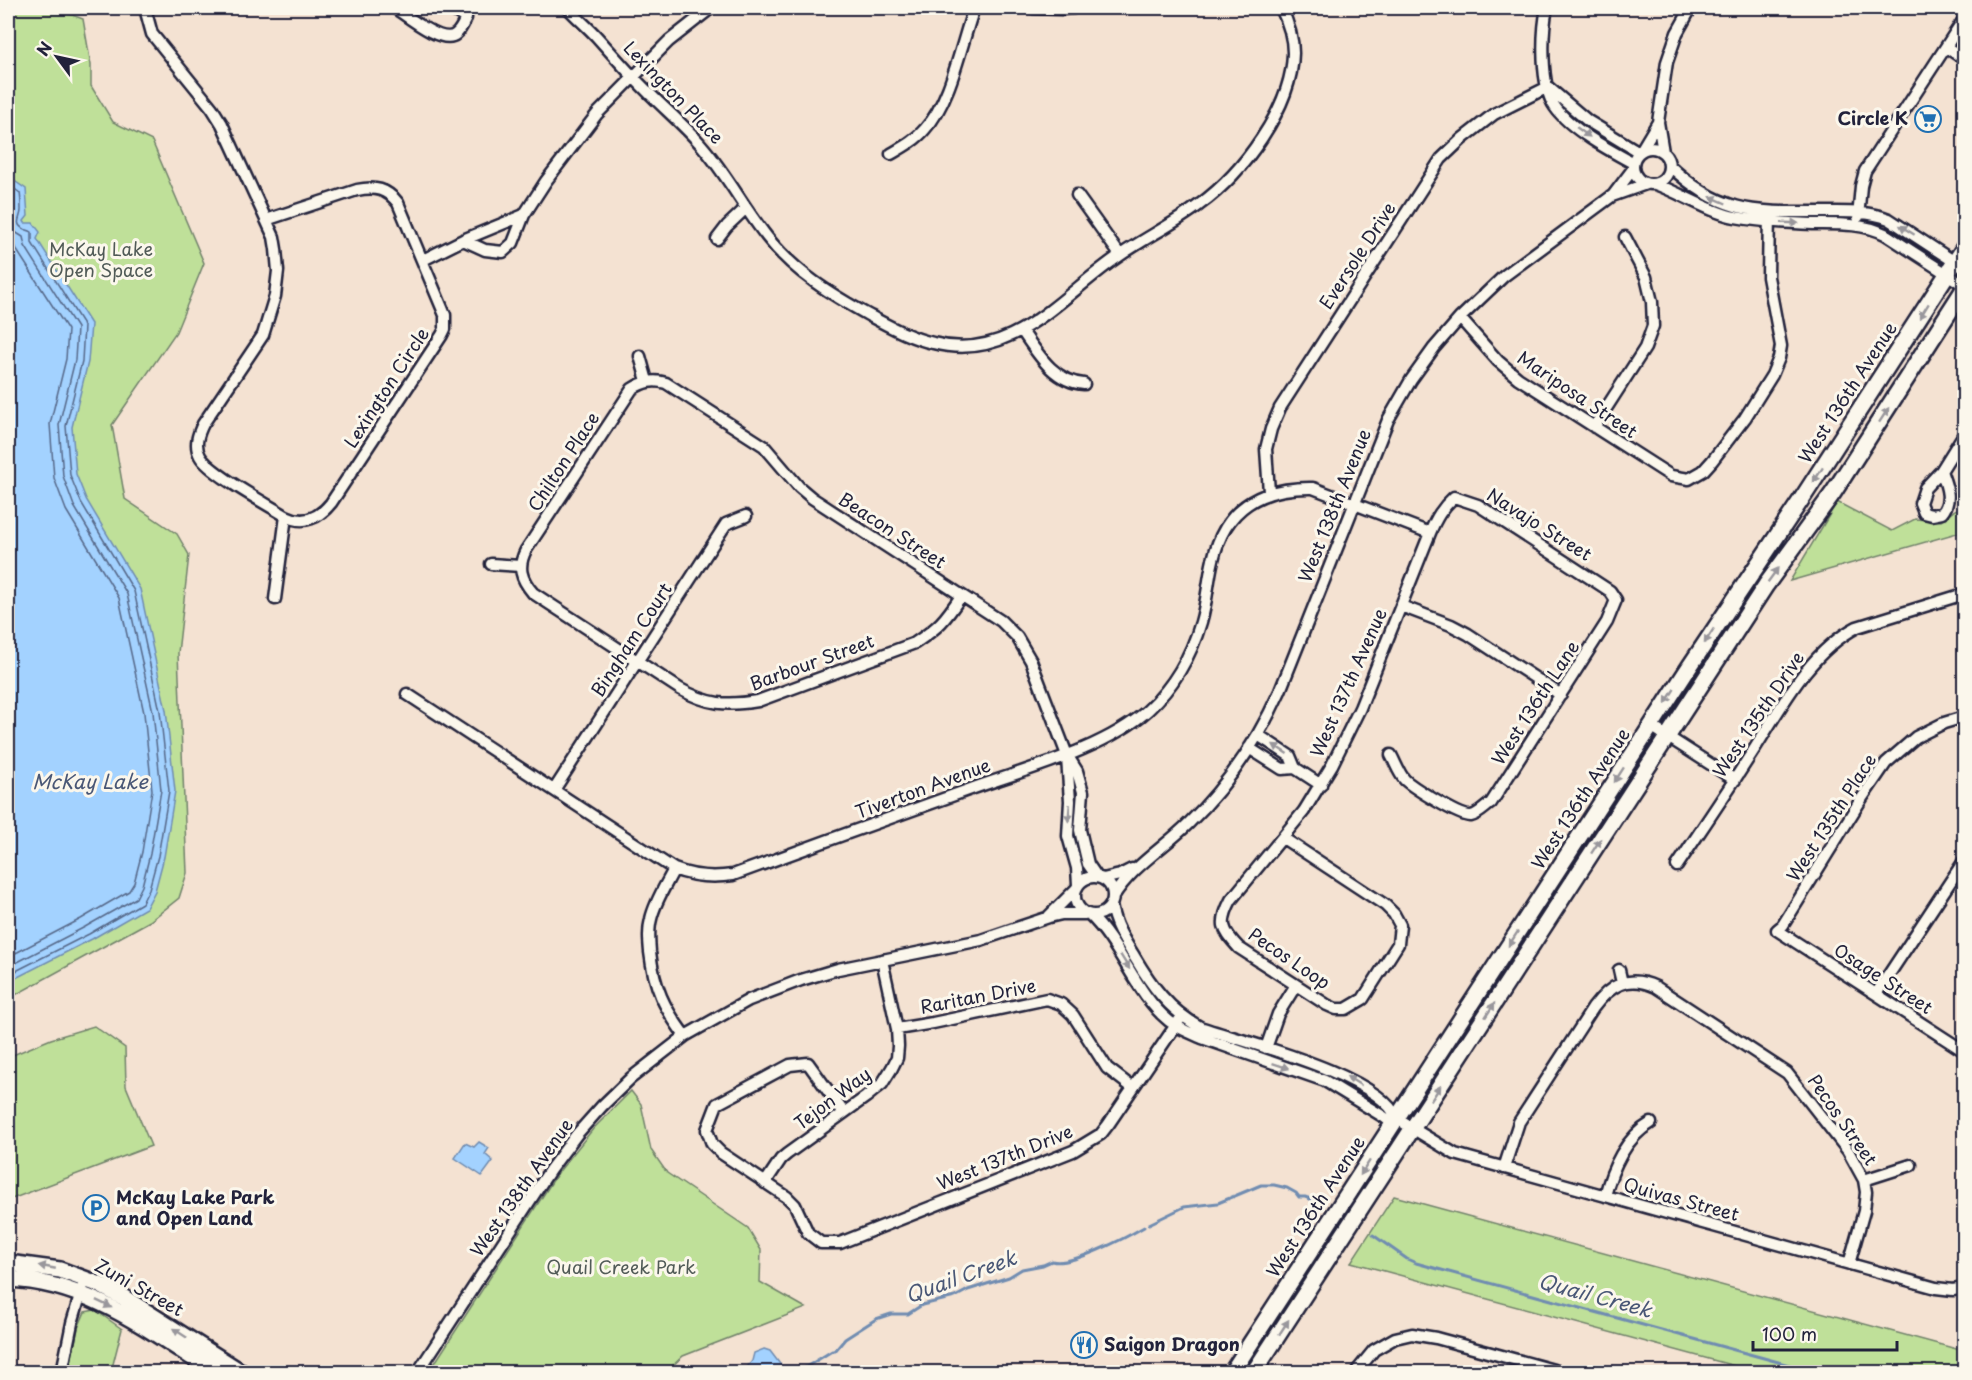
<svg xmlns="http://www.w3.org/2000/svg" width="1972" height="1380" viewBox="0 0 1972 1380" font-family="'Playpen Sans',sans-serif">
<rect width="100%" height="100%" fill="#f4e2d2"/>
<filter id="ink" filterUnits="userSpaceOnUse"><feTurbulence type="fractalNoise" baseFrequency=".0167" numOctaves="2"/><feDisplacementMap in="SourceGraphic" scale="12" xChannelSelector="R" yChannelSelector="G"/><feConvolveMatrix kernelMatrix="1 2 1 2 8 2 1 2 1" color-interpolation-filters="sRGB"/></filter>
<g filter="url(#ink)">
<!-- green -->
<path fill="#bfe099" stroke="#70816a" stroke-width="1.5" d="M8 8H54L83 19 91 65V86L113 122 152 141 204 263 176 332 112 425 125 499 177 534 189 555 178 653 187 873 179 898 150 921 8 999Z
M1837 502 1892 531 1915 519 1941 521 1955 510 1964 507V531L1790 581Z
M94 1026 125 1048 126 1086 151 1146 9 1200 8 1195V1057L51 1039Z
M631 1091 641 1104 651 1150 667 1173 748 1228 761 1250 760 1282 806 1308 683 1356 666 1372H429L557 1174 593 1129Z
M1394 1196 1960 1350 1964 1349V1372H1757L1351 1262Z
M95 1310 122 1329 111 1372H69L78 1328 85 1312Z"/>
<!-- water -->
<path fill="#a3d2ff" stroke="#6f8cb1" stroke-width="1.5" d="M8 178H10L26 189 28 216 24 221 25 223H33L40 232 37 239 91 324 88 362 72 427 76 474 86 499 140 589 166 710 175 791 164 857 155 891 146 908 92 939 8 982Z
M479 1142 489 1148 485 1154 493 1161 482 1176 455 1158 465 1143 474 1147Z
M764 1349 770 1351 786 1372H743L752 1361 754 1353Z"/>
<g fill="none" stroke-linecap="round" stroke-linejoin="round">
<!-- shore -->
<path stroke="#566889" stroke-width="1.5" d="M8 184 20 193C21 199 21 204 21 209 22 216 14 223 22 228 25 230 29 230 32 232V243L84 326 82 361 66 426 70 475 81 502 134 591 160 711 169 791 158 856 149 889 142 903 89 934 8 975
M8 193 13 198 14 210 11 218V224L15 232 23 237 25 246 77 328 75 360 59 425 63 476 74 506 127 594 153 712 161 790 150 854 142 886 136 898 85 927 8 967
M8 237 14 243 18 252 68 330 66 359 50 424 54 478 66 510 119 598 144 713 152 790 142 852 134 883 129 891 81 919 8 957"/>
<!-- stream -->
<path stroke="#6f8cb1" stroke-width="3" d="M1149 1224 1184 1207 1218 1203 1261 1185H1274L1287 1188 1296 1193 1299 1197H1305L1324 1204
M1373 1235 1407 1259 1416 1263 1815 1372
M798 1372 832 1351H835L845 1339 876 1319 891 1314H908L922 1305 955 1297 968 1290 1009 1277 1022 1269 1043 1265 1052 1261C1070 1267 1127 1237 1144 1227"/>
<defs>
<path id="minor" d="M395 8C407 16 443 46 456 34 461 30 464 22 466 18L450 8
M568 8C577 18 588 27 597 37 615 57 632 77 651 95 668 112 687 128 703 147 727 175 744 208 767 237 794 272 832 295 870 316 891 327 910 338 933 343 1012 364 1061 295 1119 256 1145 238 1174 224 1199 205 1242 174 1292 108 1293 53 1293 37 1288 22 1281 8
M1033 8 1062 9 1074 8
M1547 8C1542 32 1540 86 1555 107 1570 129 1609 150 1633 163
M146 12 152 34 212 108 222 124 274 237 276 249 278 271 275 296 263 335 203 424C198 434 194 445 200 456 209 473 267 504 286 516 304 525 319 518 331 503L442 335 445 329V315L398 203C387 189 375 186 357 190L266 220
M1946 47 1964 59
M1548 87 1588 121 1639 152
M1658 122 1663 152
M1633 166a18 18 0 1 1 36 0a18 18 0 1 1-36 0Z
M1640 152 1658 122 1667 62 1677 33 1691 8
M891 154C903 147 916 140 925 129 951 101 961 44 974 8
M1669 165C1722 216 1757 212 1826 212 1848 212 1868 211 1889 219L1964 268
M1655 184C1681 193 1709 212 1735 217 1761 222 1787 223 1813 224 1838 224 1863 223 1885 234L1964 285
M1614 194 1633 169
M1077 195 1120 255
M1858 217 1861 186 1865 171 1964 19
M717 239 727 226 746 208
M463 240 485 250 503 252 513 243 524 215
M423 260 463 240 524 215 546 181 597 114 669 41 711 8
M1460 318 1498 361 1518 378 1671 476 1689 479 1703 471 1712 461 1745 418 1772 375 1779 358 1781 346 1768 277 1769 212
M1022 331C1038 354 1054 382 1084 384
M640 356 647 381
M1594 427 1645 348 1653 326 1652 302 1646 277 1625 237
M1941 471C1946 485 1953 500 1942 513L1932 515 1924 513 1920 503 1925 488 1941 471 1964 434
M1269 492 1266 449 1271 429 1280 408 1441 159 1462 139 1494 114 1548 87
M491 564 521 566
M961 596C945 620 939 627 915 643L758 701C726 706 709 705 680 689L533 593C521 579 517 567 526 550L632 389C643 382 653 379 666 383L764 446 799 487 812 498 1001 621 1017 637 1031 661 1067 755 1077 771 1083 792 1080 830 1088 864 1097 877
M275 599 286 516
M1401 606 1451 625 1468 634 1561 695
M407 694 674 869C694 877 712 878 733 875 812 846 892 817 971 789 1027 769 1105 749 1148 710 1174 686 1191 656 1201 622 1207 602 1208 580 1213 560 1225 507 1261 487 1313 488L1430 533C1436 518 1442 508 1454 497L1478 505 1610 591 1616 600 1607 622 1491 803C1485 807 1478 815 1471 816 1460 817 1414 788 1405 780 1399 774 1395 762 1391 755
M1964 717 1944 723 1916 737 1886 763 1862 798 1783 925 1777 930 1964 1051
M1651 726 1735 780
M1258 735 1290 756 1295 768
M1249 748 1282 769 1295 768 1321 785
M1067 758 1070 801 1068 836 1077 868 1078 885
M554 790 726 524 746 516
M1283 838 1385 905 1394 914 1400 925 1398 944 1363 999 1346 1009H1336L1327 1005 1239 948C1222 930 1219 923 1231 900L1304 811 1332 765 1360 708 1430 533
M1677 866C1701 830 1725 795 1748 759 1779 712 1806 654 1857 627L1964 594
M674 869C666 885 655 901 651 919 648 930 649 941 650 952 654 987 664 1008 685 1036
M1075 896a19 19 0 1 1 38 0a19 19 0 1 1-38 0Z
M1103 879 1120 875 1132 869
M1113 897C1132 866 1164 848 1189 823 1227 786 1258 740 1280 691L1388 420 1411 380 1434 348 1460 318 1504 276 1612 196 1646 184
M1111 905C1114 924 1124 940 1134 956 1151 985 1169 1010 1200 1027 1244 1042 1381 1075 1397 1119
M1090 915C1122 946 1135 993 1169 1021 1179 1029 1191 1033 1202 1038L1325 1081 1384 1117 1388 1120 1397 1119 1455 1154 1936 1288 1953 1290 1964 1288
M1049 916 1076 889
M1619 970 1622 983
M1876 994 1964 861
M897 1029 933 1023 1047 999 1061 1004 1073 1015 1107 1068 1133 1088
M1266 1048 1278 1014 1296 985
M844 1113 808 1063 790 1065 717 1104 707 1130 712 1144 721 1153 787 1197 795 1205 808 1233 821 1243H840L1073 1151 1101 1134 1108 1125 1182 1016
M1504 1168 1519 1122 1593 1008C1610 985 1628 974 1656 987L1787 1073 1848 1151 1864 1180 1866 1192 1864 1211 1849 1264
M1864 1180 1911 1165
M765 1183 781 1159 787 1154 866 1097 882 1084 892 1068 897 1058 898 1046 897 1029 882 960
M1605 1196C1612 1168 1626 1137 1651 1123
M62 1372 72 1323 85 1279
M418 1372 550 1170 577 1134 602 1106 631 1078 685 1036 749 1000 801 980 838 969 981 940 1049 917 1062 914H1085
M1356 1372 1374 1350 1395 1338 1412 1334 1436 1338 1561 1372"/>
<path id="secondary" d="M8 1263 60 1270 98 1284 123 1297 241 1372
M8 1279C89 1282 148 1330 215 1372
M1232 1372 1690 666 1803 497 1964 248
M1254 1372 1766 585 1833 493 1964 289"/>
</defs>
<!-- minor casing -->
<use href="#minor" stroke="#22223b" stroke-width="15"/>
<!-- secondary casing -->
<use href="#secondary" stroke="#22223b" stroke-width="20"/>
<!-- minor -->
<use href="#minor" stroke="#fbf7ec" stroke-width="10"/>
<!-- secondary -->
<use href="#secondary" stroke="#fbf7ec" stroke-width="15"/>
</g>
<!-- one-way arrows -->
<defs><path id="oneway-solid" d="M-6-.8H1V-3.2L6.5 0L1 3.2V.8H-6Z" transform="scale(1.5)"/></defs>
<g fill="#99979c">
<use href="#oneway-solid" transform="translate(1583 132) rotate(36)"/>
<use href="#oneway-solid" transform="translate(1718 200) rotate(-157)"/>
<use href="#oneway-solid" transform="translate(1790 223) rotate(2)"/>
<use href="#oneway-solid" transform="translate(1907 230) rotate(-148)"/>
<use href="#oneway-solid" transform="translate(1924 311) rotate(122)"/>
<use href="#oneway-solid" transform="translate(1884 415) rotate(-57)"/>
<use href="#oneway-solid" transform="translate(1818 475) rotate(123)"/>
<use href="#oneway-solid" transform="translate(1773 575) rotate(-54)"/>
<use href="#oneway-solid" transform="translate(1709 636) rotate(123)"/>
<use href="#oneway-solid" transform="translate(1670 696) rotate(123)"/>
<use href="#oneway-solid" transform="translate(1280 749) rotate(-147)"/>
<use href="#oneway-solid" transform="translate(1619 775) rotate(123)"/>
<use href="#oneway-solid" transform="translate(1069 813) rotate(95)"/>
<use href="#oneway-solid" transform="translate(1596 846) rotate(-57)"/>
<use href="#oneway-solid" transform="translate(1513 939) rotate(123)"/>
<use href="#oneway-solid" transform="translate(1125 962) rotate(58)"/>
<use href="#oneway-solid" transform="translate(1490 1010) rotate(-57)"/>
<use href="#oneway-solid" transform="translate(1281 1066) rotate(19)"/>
<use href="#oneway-solid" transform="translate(1354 1081) rotate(-148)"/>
<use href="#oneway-solid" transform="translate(1436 1093) rotate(-57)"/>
<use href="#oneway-solid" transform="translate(1365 1168) rotate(123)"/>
<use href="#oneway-solid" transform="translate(47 1267) rotate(-169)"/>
<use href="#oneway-solid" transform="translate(104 1304) rotate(26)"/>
<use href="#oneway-solid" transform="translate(1284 1327) rotate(-57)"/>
<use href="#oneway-solid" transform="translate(180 1333) rotate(-147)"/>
</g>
</g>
<!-- icons -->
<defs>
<symbol id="supermarket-ring" viewBox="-11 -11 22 22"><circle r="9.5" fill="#fbf7ec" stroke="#1f6fb2" stroke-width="1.5"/><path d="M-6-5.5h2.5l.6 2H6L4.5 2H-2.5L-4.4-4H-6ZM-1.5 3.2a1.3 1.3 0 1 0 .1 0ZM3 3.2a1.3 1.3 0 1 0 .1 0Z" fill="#1f6fb2"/></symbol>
<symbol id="parking-ring" viewBox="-11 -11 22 22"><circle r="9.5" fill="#fbf7ec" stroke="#1f6fb2" stroke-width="1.5"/><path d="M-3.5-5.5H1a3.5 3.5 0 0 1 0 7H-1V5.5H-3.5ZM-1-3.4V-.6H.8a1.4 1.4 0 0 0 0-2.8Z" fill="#1f6fb2"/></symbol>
<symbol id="restaurant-ring" viewBox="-11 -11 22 22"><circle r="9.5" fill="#fbf7ec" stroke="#1f6fb2" stroke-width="1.5"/><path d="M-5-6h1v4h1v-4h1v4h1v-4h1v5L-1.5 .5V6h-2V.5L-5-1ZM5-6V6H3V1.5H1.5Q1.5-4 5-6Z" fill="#1f6fb2"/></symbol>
</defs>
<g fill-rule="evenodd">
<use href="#supermarket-ring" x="1913" y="104" width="30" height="30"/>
<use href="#parking-ring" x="81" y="1193" width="30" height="30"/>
<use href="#restaurant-ring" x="1069" y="1330" width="30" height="30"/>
</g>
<g text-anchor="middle" stroke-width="6" stroke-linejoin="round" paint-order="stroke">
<!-- street labels -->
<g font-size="18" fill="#22223b" stroke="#fbf7ec">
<text transform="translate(673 93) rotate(46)" y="6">Lexington Place</text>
<text transform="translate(1358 256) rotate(-57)" y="6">Eversole Drive</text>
<text transform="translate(387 388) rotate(-57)" y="6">Lexington Circle</text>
<text transform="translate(1848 393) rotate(-57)" y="6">West 136th Avenue</text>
<text transform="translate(1577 395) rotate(34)" y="6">Mariposa Street</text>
<text transform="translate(564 462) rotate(-57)" y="6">Chilton Place</text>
<text transform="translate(1335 506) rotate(-68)" y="6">West 138th Avenue</text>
<text transform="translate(1539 525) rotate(32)" y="6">Navajo Street</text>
<text transform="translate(892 531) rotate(33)" y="6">Beacon Street</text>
<text transform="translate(632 640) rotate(-57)" y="6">Bingham Court</text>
<text transform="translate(812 663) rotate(-20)" y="6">Barbour Street</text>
<text transform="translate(1349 683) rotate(-66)" y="6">West 137th Avenue</text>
<text transform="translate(1536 703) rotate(-57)" y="6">West 136th Lane</text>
<text transform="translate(1759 715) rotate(-56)" y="6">West 135th Drive</text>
<text transform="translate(923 789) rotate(-20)" y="6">Tiverton Avenue</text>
<text transform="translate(1581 799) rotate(-57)" y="6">West 136th Avenue</text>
<text transform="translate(1832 818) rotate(-57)" y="6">West 135th Place</text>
<text transform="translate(1289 959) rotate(34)" y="6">Pecos Loop</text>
<text transform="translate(1883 979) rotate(33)" y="6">Osage Street</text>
<text transform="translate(978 997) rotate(-11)" y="6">Raritan Drive</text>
<text transform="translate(833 1099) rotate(-37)" y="6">Tejon Way</text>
<text transform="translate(1842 1120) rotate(55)" y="6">Pecos Street</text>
<text transform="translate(1005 1158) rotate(-22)" y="6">West 137th Drive</text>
<text transform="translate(522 1188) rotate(-55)" y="6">West 138th Avenue</text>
<text transform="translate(1681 1200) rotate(15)" y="6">Quivas Street</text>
<text transform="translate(1316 1207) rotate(-57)" y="6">West 136th Avenue</text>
<text transform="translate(139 1288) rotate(29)" y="6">Zuni Street</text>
</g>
<!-- poi labels -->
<g font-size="18" font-weight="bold" fill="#22223b" stroke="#fbf7ec" text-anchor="start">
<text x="1908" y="125" text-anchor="end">Circle K</text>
<text x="116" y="1204">McKay Lake Park<tspan x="116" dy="21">and Open Land</tspan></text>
<text x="1104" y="1351">Saigon Dragon</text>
</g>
<!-- park labels -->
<g font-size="18" fill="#515b57" stroke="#fbf7ec">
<text x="101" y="256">McKay Lake<tspan x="101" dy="21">Open Space</tspan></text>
<text x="621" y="1274">Quail Creek Park</text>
</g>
<!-- water labels -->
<g font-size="20" font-style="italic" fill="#495776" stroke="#fbf7ec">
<text x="90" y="789">McKay Lake</text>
<text transform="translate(961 1277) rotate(-20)" y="7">Quail Creek</text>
<text transform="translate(1595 1296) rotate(15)" y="7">Quail Creek</text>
</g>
</g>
<!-- margin -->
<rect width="1972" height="1380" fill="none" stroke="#fbf7ec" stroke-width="30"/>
<rect x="15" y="15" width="1942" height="1350" fill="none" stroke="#22223b" stroke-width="2" filter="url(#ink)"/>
<!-- north arrow -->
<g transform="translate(57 57) rotate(303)" stroke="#fbf7ec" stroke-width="4.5" paint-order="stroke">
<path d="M0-4.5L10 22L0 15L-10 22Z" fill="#22223b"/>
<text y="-9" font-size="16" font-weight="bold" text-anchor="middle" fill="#22223b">N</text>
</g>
<!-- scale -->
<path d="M1753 1341v9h144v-9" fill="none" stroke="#22223b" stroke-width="3"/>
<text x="1762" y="1341" font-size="18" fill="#22223b" stroke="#fbf7ec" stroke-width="4.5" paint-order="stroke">100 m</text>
</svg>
